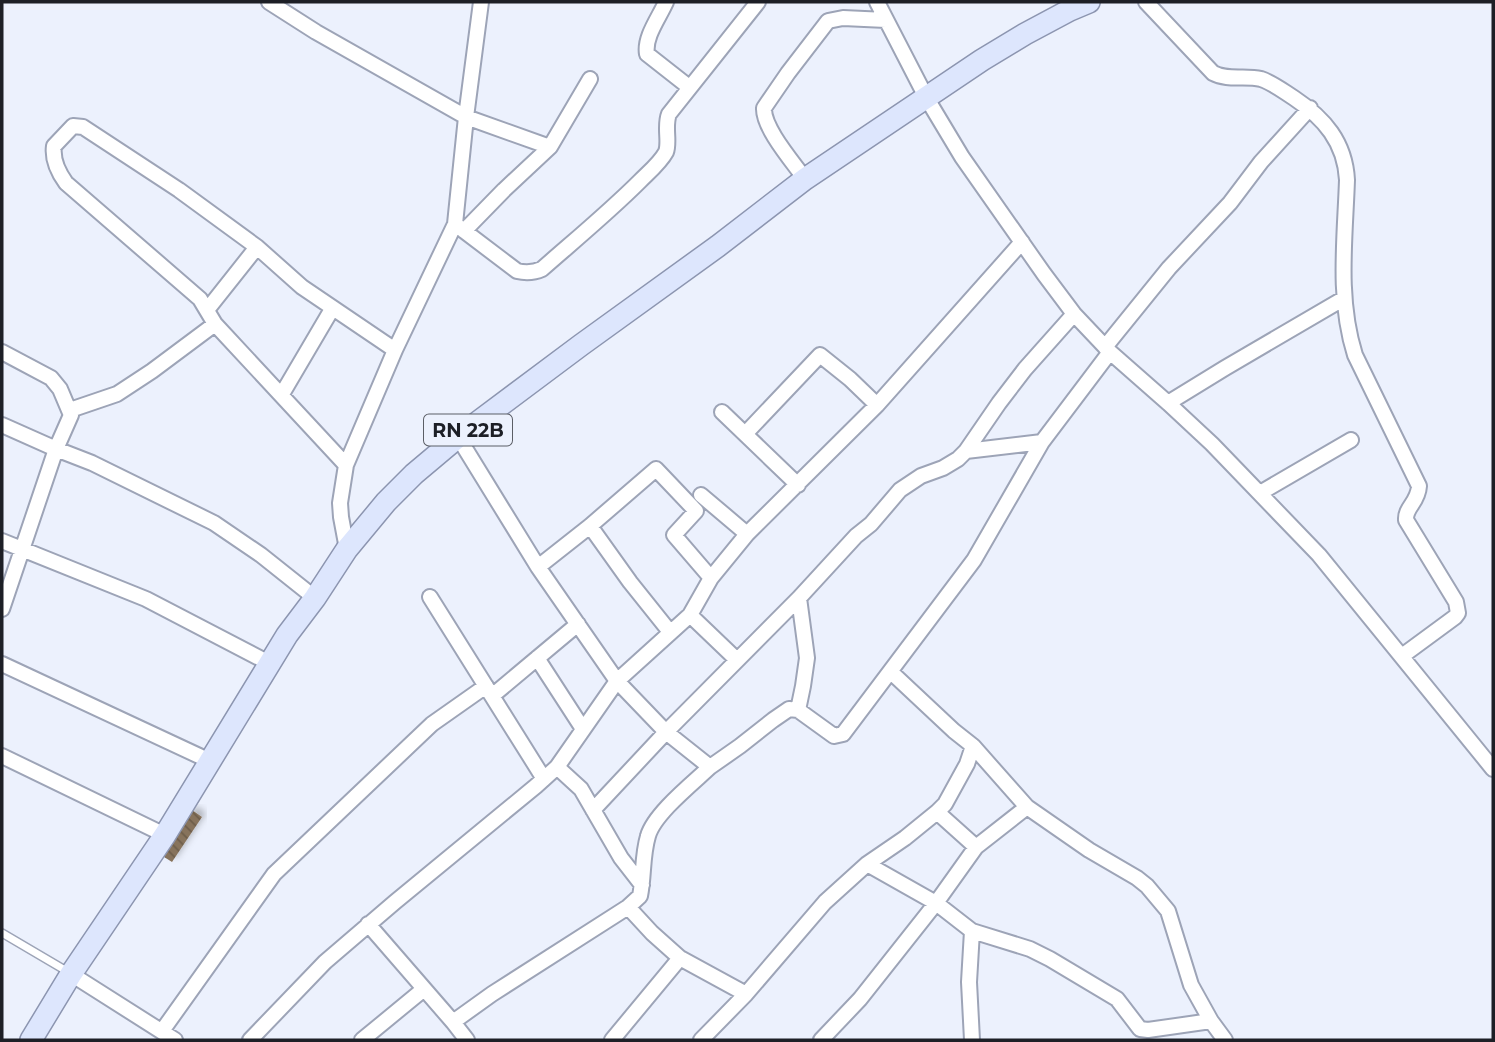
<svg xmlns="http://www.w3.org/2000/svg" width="1495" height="1042" viewBox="0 0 1495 1042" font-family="Montserrat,sans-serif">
<defs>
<pattern id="building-back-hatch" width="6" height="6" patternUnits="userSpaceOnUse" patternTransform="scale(1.75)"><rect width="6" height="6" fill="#87735b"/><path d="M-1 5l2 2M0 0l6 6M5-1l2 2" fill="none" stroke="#6e5e4b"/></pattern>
<filter id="shadow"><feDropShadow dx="4" dy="-4" stdDeviation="3.5" flood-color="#0004"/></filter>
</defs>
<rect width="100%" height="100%" fill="#ecf1fd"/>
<!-- building -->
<path fill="url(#building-back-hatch)" filter="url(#shadow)" d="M192 810 202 817 172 862 161 855Z"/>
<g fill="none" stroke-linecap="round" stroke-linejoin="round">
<defs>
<path id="lane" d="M2 933 70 973"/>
<path id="street" d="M269 2 316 32 466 117 550 147
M666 2C659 18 644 37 647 54L689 87
M877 2 926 97 962 157 1044 274 1074 314 1110 352 1168 403 1212 444 1319 555 1493 769
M1146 2 1213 73C1228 81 1245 75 1261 79 1273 83 1283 91 1294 98 1324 118 1345 142 1347 180 1345 239 1337 298 1355 355L1419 486C1418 503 1405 507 1406 520L1456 602 1458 613 1455 617 1402 656
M805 179C793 162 763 128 764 108L788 73 828 21 843 18 886 20
M455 224 517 271C526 273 533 273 542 269 575 240 609 212 640 181 649 172 660 163 666 152 670 142 664 126 669 114L758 2
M464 231 504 190 550 147 590 79
M207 310 257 247
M1105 347 1169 268 1230 203 1261 162 1310 108
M2 352 51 378 60 389 71 415 56 449 2 425
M282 394 332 309
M1168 403 1225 368 1343 299
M70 410 117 394 152 371 215 324
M722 412 798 485
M746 433 820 355 850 379 877 405
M458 437 538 567 617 681 666 732 710 767 740 746 773 720 789 709 798 710 834 736 843 734 974 560 1042 442 1110 352
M966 451 1042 442
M346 465 395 350 455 224 466 117 481 2
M1260 493 1351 440
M701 495 747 534
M590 526 630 582 670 632
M2 541 146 599 269 663
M347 549 341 517 340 503 346 465 215 324 200 299 66 183C58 172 52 160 54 146L73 126 83 127 179 190 257 247 302 287 395 350
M538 567 590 526 656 469 696 511 674 535 711 578
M430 597 544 779
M2 609 56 449 92 463 214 523 261 555 315 598
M690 615 737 660
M537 658 583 729
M2 664 210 761
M492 696 578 624
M798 710 803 686 807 658 799 598
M973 746 1027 807 1089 850 1137 878 1147 886 1168 911 1191 985 1211 1021 1225 1040
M2 756 165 835
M557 767 581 789 621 858 642 885
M593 810 666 732 799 598 856 536 871 524 900 490 921 476 943 468 958 459 966 451 999 403 1025 369 1074 314
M937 812 976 847
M867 864 936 903 972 931 969 982 972 1040
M628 907 652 933 680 958 746 994
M368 924 453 1022 467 1040
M972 931 1030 949 1050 959 1117 999 1140 1029 1148 1030 1211 1021
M71 974 175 1040
M453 1022 492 994 628 907 640 896C644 876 642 856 648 836 654 814 693 783 710 767
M162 1031 274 874 432 724 486 686
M250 1040 325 962 395 902 536 786 557 767 617 681 690 615 711 578 747 534 877 405 1022 242
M362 1040 424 989
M612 1040 680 958
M701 1040 746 994 825 902 867 864 905 838 937 812 945 804 967 764 973 746 954 731 891 672
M821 1040 860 999 936 903 976 847 1027 807"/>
<path id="primary" d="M31 1040 71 974 165 835 287 635 315 598 347 549 386 502 414 474 458 437 581 345 718 246 805 179 982 60 1025 34 1070 10 1089 2"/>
</defs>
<!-- lane casing -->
<use href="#lane" stroke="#9da4b7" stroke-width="10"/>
<!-- street casing -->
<use href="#street" stroke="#9da4b7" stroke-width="18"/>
<!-- primary casing -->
<use href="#primary" stroke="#8c95b0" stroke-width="24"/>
<!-- lane -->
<use href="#lane" stroke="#fff" stroke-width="7"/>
<!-- street -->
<use href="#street" stroke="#fff" stroke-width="14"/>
<!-- primary -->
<use href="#primary" stroke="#dde6fd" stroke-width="21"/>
</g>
<g text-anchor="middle" stroke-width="5" stroke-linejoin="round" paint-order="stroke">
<!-- shield labels -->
<rect fill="#ecf1fd" stroke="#5b5e66" stroke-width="2" x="424" y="414.5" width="88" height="31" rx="5"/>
<g font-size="19" font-weight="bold" fill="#1d1f26">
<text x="468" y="437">RN 22B</text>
</g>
</g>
<!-- border -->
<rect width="1495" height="1042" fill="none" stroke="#1d1f26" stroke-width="7"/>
</svg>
